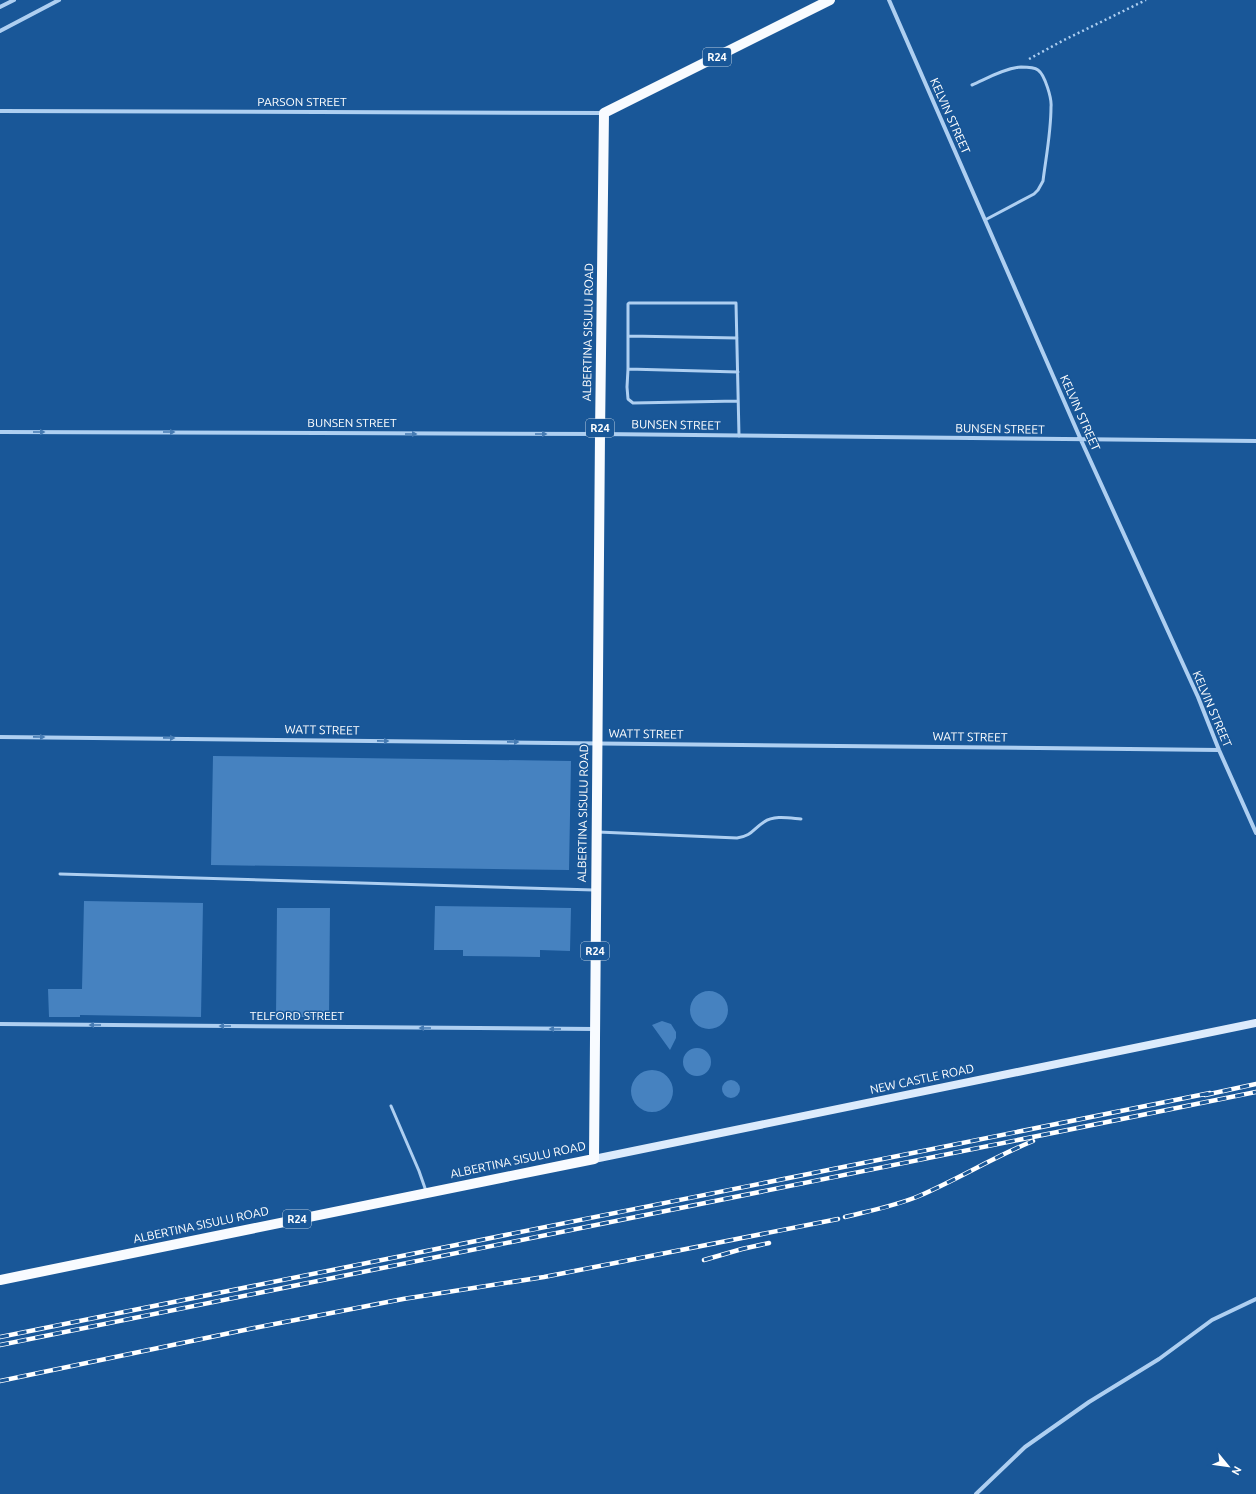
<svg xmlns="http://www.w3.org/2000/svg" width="1256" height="1494" viewBox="0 0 1256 1494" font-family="Ubuntu,sans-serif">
<rect width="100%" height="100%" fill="#195798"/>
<!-- building -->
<path fill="#4682c0" d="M213 756 571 761 569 870 211 865Z
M84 901 203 903 201 1017 80 1015V1017H49L48 989H82Z
M435 906 571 908 570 951 540 950V957L463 956V950H434Z
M277 908H330L329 1017H276Z
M690 1010a19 19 0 1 1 38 0a19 19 0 1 1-38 0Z
M662 1021 671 1024 676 1032V1038L670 1050 652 1025Z
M683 1062a14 14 0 1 1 28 0a14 14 0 1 1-28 0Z
M631 1091a21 21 0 1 1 42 0a21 21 0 1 1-42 0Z
M722 1089a9 9 0 1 1 18 0a9 9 0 1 1-18 0Z"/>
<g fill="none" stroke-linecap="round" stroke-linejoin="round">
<!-- path -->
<path stroke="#aecff1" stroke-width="2.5" stroke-dasharray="2 3" stroke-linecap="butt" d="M1029 59 1064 40 1146 0"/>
<!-- lane -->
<path stroke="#aecff1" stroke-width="3" d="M972 85C986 79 1005 68 1021 67 1026 67 1034 67 1038 70 1045 75 1052 99 1051 107 1051 132 1046 157 1043 181L1038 190 1034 194 985 220
M629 336 737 338
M628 369V304L629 303H736L739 436
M738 372 628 369 627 387 628 399 633 403 738 401
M598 832 737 838C752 836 753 829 764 822 774 815 789 818 801 819
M60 874 594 890
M391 1106 419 1171 426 1191"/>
<!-- street -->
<path stroke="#aecff1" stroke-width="4" d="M889 0 1081 440 1198 697 1219 750 1256 833
M0 7 14 0
M0 31 59 0
M0 111 604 113
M0 432 600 434 1256 441
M0 737 1219 750
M0 1024 594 1029
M976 1494 1025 1447 1052 1428 1089 1402 1159 1359 1212 1320 1256 1299"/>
<!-- secondary -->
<path stroke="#dcebfc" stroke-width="8" d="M594 1159 1256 1023"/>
<!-- primary -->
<path stroke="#f8fbff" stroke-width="10" d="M0 1280 594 1159 600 434 604 113 830 0"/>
<defs>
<path id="rail" d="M1205 1095 1256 1084
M845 1217C869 1211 895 1206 919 1196 958 1179 994 1157 1033 1141
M704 1260 742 1249 769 1243
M0 1337 1210 1093
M0 1345 1256 1092
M0 1381 254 1328 403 1299 544 1277 838 1219"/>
</defs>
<!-- rail casing -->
<use href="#rail" stroke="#fff" stroke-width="4.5"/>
<!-- rail -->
<use href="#rail" stroke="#195798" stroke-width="3" stroke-dasharray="9" stroke-linecap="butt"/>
</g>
<!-- one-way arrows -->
<defs><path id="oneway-solid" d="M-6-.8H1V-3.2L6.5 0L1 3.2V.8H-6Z"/></defs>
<g fill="#467bb3">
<use href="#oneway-solid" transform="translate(39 432)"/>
<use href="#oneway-solid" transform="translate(169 432)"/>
<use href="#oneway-solid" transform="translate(411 434)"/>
<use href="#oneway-solid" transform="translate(541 434)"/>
<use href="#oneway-solid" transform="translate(39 737) rotate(1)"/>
<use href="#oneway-solid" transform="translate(169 738) rotate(1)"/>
<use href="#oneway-solid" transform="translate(383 741) rotate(1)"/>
<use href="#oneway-solid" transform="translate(513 742) rotate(1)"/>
<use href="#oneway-solid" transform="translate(95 1025) rotate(-180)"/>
<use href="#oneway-solid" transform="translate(225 1026) rotate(-180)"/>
<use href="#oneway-solid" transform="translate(425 1028) rotate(-180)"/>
<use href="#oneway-solid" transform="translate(555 1029) rotate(-180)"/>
</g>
<g text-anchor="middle" stroke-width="3" stroke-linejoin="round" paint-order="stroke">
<!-- shield labels -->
<g fill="#195798" stroke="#bacde0" stroke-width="1">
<rect x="703" y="48" width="28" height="18" rx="3"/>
<rect x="586" y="419" width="28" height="18" rx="3"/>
<rect x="581" y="942" width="28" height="18" rx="3"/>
<rect x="283" y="1210" width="28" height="18" rx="3"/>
</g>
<g font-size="11" font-weight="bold" fill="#fff">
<text x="717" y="61">R24</text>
<text x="600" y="432">R24</text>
<text x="595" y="955">R24</text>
<text x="297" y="1223">R24</text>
</g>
<!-- street labels -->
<g font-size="12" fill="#fff" stroke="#195798">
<text x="302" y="106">PARSON STREET</text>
<text transform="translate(950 116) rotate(66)" y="4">KELVIN STREET</text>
<text transform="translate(588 332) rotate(-89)" y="4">ALBERTINA SISULU ROAD</text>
<text transform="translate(1080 413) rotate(66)" y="4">KELVIN STREET</text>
<text x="352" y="427">BUNSEN STREET</text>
<text transform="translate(676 425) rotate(1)" y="4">BUNSEN STREET</text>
<text transform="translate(1000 429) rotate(1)" y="4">BUNSEN STREET</text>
<text transform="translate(1212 709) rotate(67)" y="4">KELVIN STREET</text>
<text transform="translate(322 730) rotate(1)" y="4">WATT STREET</text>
<text transform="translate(646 734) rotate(1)" y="4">WATT STREET</text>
<text transform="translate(970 737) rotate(1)" y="4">WATT STREET</text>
<text transform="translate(583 813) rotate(-89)" y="4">ALBERTINA SISULU ROAD</text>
<text x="297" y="1020">TELFORD STREET</text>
<text transform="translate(922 1079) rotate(-12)" y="4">NEW CASTLE ROAD</text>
<text transform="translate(518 1160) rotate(-12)" y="4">ALBERTINA SISULU ROAD</text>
<text transform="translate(201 1225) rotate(-12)" y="4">ALBERTINA SISULU ROAD</text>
</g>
</g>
<!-- north arrow -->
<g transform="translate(1228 1466) rotate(119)" stroke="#195798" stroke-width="3" paint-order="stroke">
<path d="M0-3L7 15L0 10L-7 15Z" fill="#ffffff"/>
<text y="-6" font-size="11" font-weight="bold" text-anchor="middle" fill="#ffffff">N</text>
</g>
</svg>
